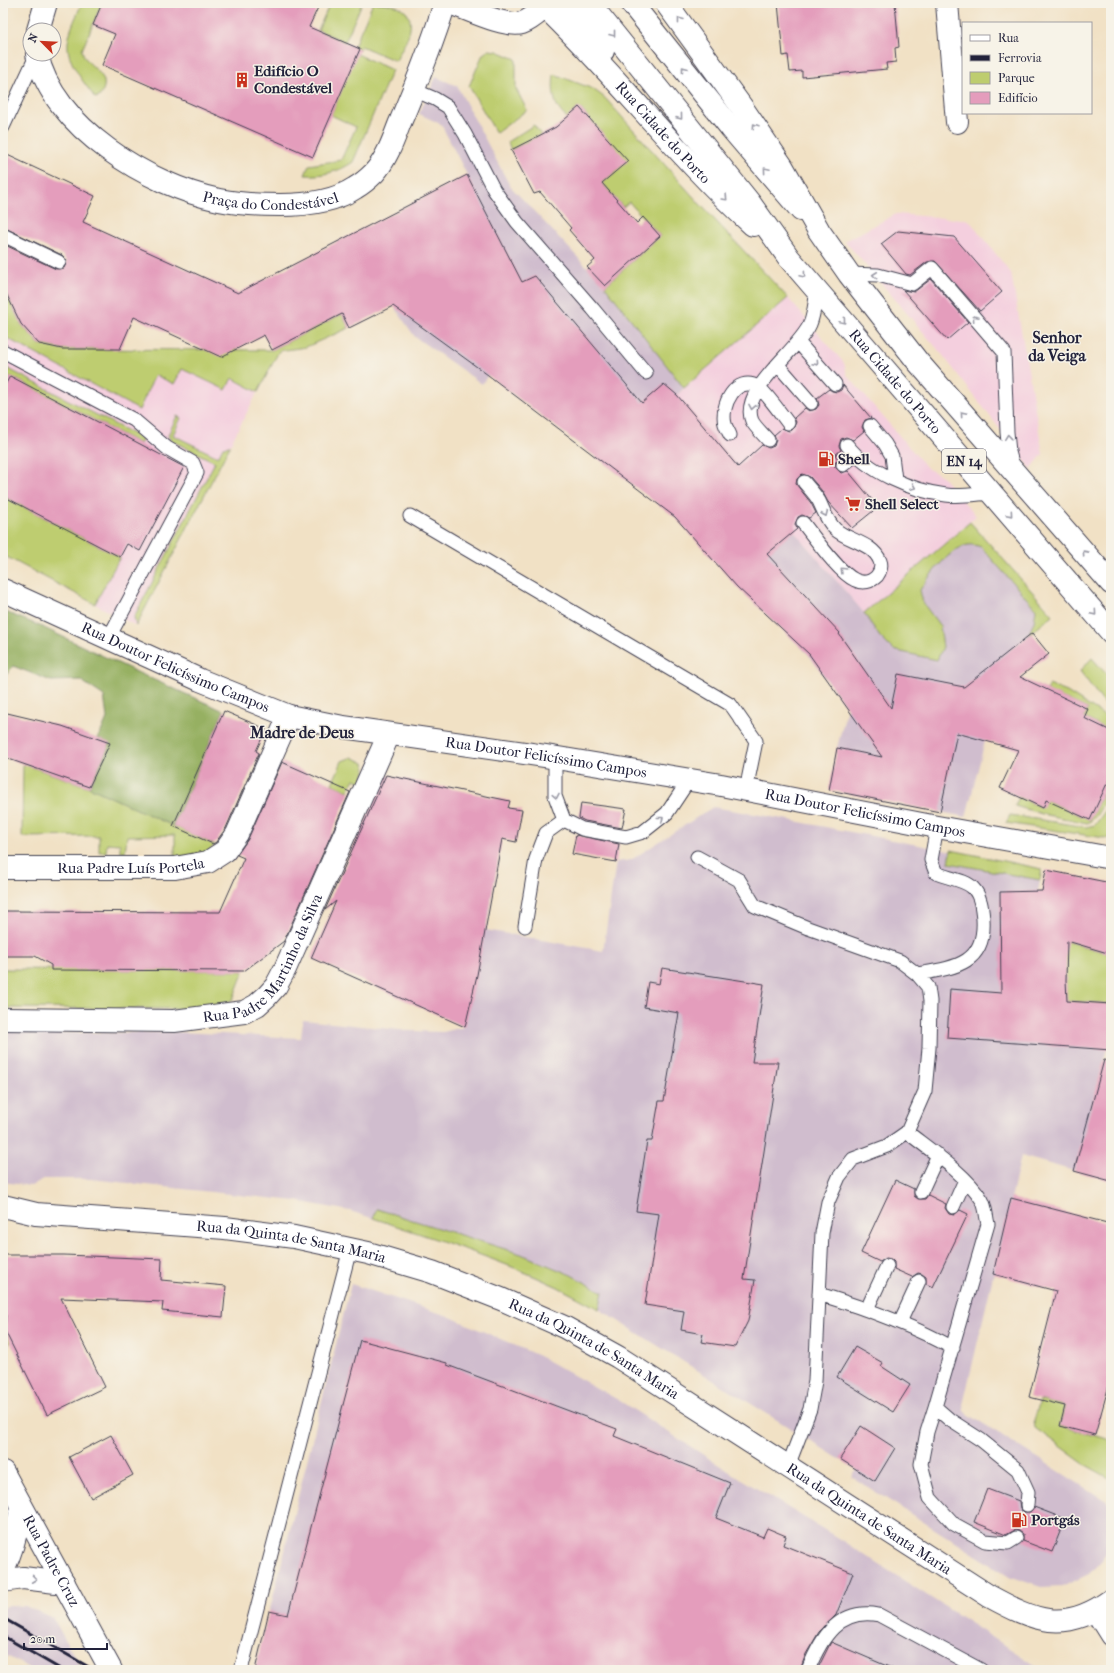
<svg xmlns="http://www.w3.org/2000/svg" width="1114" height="1673" viewBox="0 0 1114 1673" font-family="'IM FELL French Canon',serif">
<rect width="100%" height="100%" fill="#f7f3e8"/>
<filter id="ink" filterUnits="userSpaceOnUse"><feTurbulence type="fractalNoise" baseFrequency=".025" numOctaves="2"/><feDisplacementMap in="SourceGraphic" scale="8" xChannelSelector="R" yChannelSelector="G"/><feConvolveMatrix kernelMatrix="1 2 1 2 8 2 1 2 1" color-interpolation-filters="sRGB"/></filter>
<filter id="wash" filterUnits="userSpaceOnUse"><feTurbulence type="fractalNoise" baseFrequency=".012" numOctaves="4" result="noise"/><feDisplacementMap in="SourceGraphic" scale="16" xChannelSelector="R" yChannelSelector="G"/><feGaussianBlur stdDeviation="0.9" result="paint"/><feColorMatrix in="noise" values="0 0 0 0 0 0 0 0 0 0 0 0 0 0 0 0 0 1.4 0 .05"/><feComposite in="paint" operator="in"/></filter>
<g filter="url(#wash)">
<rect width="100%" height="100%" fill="#f1e1c5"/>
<!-- built -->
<path fill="#f4cfde" d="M896 214 969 220 1011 273 1043 454 1031 469 941 353 845 241Z
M3 287 21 324 39 344 62 349 279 351 136 626 3 555Z
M788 298 844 363 847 375 928 469 941 475 976 516 864 613 677 395Z"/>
<!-- industrial -->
<path fill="#d0bdce" d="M436 77 457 86 510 186 605 286 684 388 677 395 864 613 970 522 1053 615 979 676 985 741 966 817 940 812 948 774 899 761 837 748 847 708 808 654 737 587 675 517 488 375 482 384 415 337 393 305 467 175 441 124 419 114Z
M713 807 789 820 1042 869 1038 891 1064 890 1066 1000 1111 1004V1033L1074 1171 1021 1156 963 1405 964 1410 968 1414 1111 1504V1543L1102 1560 1089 1574 1064 1586 1041 1587 1011 1577 852 1477 857 1470 599 1309 559 1288 507 1265 452 1244 350 1211 296 1201 91 1179H43L31 1186 3 1182V1030L65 1033 179 1032 301 1038 303 1020 410 1031 443 1032 464 1027 375 986 434 850 498 862 486 930 603 951 616 862 631 860Z
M351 1284 448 1316 539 1356 620 1401 733 1474 841 1540 1043 1670H255Z
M9 1605 25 1606 53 1618 82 1670H33L3 1654V1608Z"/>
<!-- green -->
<path fill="#becd6f" stroke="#707855" d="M82 3H102L82 50C83 53 84 57 86 59 96 72 113 78 99 97L95 98C84 82 66 62 68 42 70 28 77 15 82 3Z
M330 3H362L345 42 318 30Z
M373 3C390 3 414 6 410 29 408 40 400 51 396 61L361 46 360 49 354 46Z
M489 50 497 51 516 59V89L527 110 496 133 469 86 483 54Z
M357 54 392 70 353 162C339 172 322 176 305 175L309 165 341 160 356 127 331 115Z
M554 74 593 89 605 98 699 203 788 298 684 388 605 286 660 236 629 202 623 207 602 183 627 161 579 107 567 118C553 107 552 91 554 74Z
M534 125 541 135 511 150 507 142Z
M3 287 21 324 39 344 62 349 272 350 342 314 349 328 306 347 279 351 258 392 232 378 226 390 182 369 174 384 155 375 139 410 3 336Z
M3 366 143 439 140 444 10 376 3 389Z
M177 416 181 418 173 435 218 457 223 447 230 446 136 626 134 617 215 462 170 440 168 435Z
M3 496 120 557 95 604 3 555Z
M970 522 1053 615 1028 636 1034 622 1036 609 981 547C978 546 972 544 968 545 950 548 930 575 920 590L923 603 940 626 943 647 937 660 893 650 880 637 864 613Z
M1092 658 1111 679V709L1103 702 1080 671Z
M1049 685 1067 692 1111 720V731L1084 718 1088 709 1046 690Z
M352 757 364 763 366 768 362 782 354 779 348 791 332 784 342 761Z
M23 764 89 787 215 845C202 859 192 857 175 856V835L127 836 125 852 120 851V844L107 843 106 852H99V836L22 837Z
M1102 795 1106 796C1102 806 1097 819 1087 823L1042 814 1015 806 1019 797 1042 808 1046 800 1090 820Z
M1111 797V839L1006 823 1010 815 1086 827 1095 825 1103 814Z
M951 850 1042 869 1040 880 949 863Z
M1065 941 1111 954V1004L1066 1001Z
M3 969 244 971 233 999 219 1007 204 1009 3 1008Z
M377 1209 521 1254 571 1275 603 1292 599 1309C585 1302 572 1294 558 1287 499 1259 435 1239 373 1218Z
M15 1331 16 1340 3 1346V1334Z
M1040 1400 1065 1406 1060 1426 1111 1440V1479L1084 1464 1035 1428 1034 1421Z"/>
<!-- forest -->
<path fill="#96b062" stroke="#5c694e" d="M3 611 40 626 141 674 224 711 173 826 89 787 110 744 98 739 107 718 104 696 80 680 51 681 13 666 3 679Z"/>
<g id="blocks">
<!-- building -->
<path fill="#e49dbc" d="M102 3H320L309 27 360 49 313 157 102 65 115 34 93 25Z
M778 3H895L899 47 895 48 896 62 886 63 887 69 802 77V71L790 72 788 55 783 56Z
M579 107 628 161 602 183 637 223 643 217 660 236 605 286 587 267 595 260 569 230 571 228 540 192 534 194 511 150 556 127Z
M3 153 95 196 83 222 238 293 467 175 522 282 535 276 642 403 664 384 677 395 738 467 762 445 769 448 774 446 776 439 774 435 782 428 789 431 793 429 796 422 794 418 805 408 809 411 816 409 819 405 817 398 829 389 832 391 837 392 841 390 843 385 871 418 865 420 862 427 864 431 853 440 846 437 841 439 839 446 841 450 835 455 838 459 835 463V467L841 473 848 471 878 507 852 528 828 502 822 491 810 477 802 474 797 479 796 484 811 503 816 513 809 518 802 515 798 517 795 524 797 529 767 554 840 633 839 634 891 708 898 674 964 687 1032 633 1049 654 1020 677 1088 709 1084 718 1111 731V775L1090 820 1046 800 1043 808 1000 788 1018 750 957 733 940 812 829 790 837 748 882 757 809 654 737 587 675 517 488 375 393 306 349 328 342 314 272 350 264 335 221 357 134 317 120 349H62L39 344 21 324 3 287V244L56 269 64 268 67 261 62 255 3 227Z
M898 231 954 237 1002 292 980 311 935 261 927 262 910 275 906 274 881 244Z
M931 279 968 322 947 340 903 290 914 292Z
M10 376 184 467 140 551 127 544 120 557 3 496V389Z
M224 711 266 729 256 751 259 753 226 828 216 842 213 844 173 826Z
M3 712 62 726 110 743 89 787 3 757Z
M282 762 350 792 284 941 244 971 51 970V965L35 956H3V911L220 912 244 858 237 855 248 839Z
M386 775 510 801 508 808 522 810 516 842 502 839 477 975 465 1027 311 958 336 901 325 910Z
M581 803 626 809 622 828 585 821 579 818Z
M576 835 619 844 616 862 572 854Z
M1046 870 1111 883V954L1067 941 1066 980 1067 1001 1111 1004V1050L947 1038 950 989 1001 993 1000 892 1042 891Z
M662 968 764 984 752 1062H778L744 1279 755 1280 748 1321 735 1347 701 1342 703 1334 681 1330 684 1311 645 1305 659 1214 636 1211 647 1141H652L659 1101H664L679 1013 644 1007 648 982 659 984Z
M1104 1060 1111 1061V1181L1074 1171Z
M895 1180 914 1189V1196L918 1199H925L928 1195 946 1204 945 1208 949 1214 954 1215 960 1210 968 1214 933 1287 926 1284V1277L922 1274 918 1273 912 1277 894 1269V1262L891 1259 886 1258 880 1262 861 1253Z
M1011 1198 1111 1224V1378L1095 1435 1060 1426 1065 1406 1029 1397 1056 1291 993 1274Z
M3 1255H64L162 1259 161 1280 226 1286 223 1317 162 1311 163 1302 61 1298 105 1387 47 1415 5 1331 6 1315H3Z
M360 1340 447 1363V1365L617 1429 614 1436 730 1483 716 1518 763 1537 767 1528 786 1536 783 1545 853 1573 836 1615 819 1632 806 1654 800 1670H255L269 1611 288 1615Z
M855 1347 883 1363 881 1366 910 1385 893 1412 837 1377Z
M861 1426 895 1448 875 1481 840 1459Z
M111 1435 133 1475 91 1498 69 1457Z
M987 1489 1019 1501 1020 1508 1023 1512H1030L1034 1507 1065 1519 1052 1552 1023 1541V1534L1019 1531 1015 1530 1006 1535 974 1522Z
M831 1642 896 1670H817Z"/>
</g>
</g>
<g filter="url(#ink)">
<use href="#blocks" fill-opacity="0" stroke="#413f50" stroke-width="1"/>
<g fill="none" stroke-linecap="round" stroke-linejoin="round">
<defs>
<path id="lane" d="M414 90 435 99 448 107 465 134 494 190 517 222 593 309 646 373
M3 127 37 54
M3 235 59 262
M849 274 878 275 912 284 932 268 1004 352 1007 432 1009 452 1013 466
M798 342 835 384
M3 351 134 420 167 448 193 463 197 473 108 639
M778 365 811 403
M870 426 885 444 892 456 895 479
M730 435C729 432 726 428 725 424 720 406 736 374 758 387 766 392 781 414 788 423
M768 440C763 434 755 427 752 421 739 390 798 351 810 324 814 315 815 301 817 291
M847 445C868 472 912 491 946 495 961 497 977 494 992 493
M843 465 855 455
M410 516 731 705 756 741 746 790
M803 523C815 538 839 573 855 580 863 584 871 582 877 576 880 572 882 566 880 561 873 543 849 541 836 530 827 522 824 511 819 501 815 494 809 488 804 482
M555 757V796L564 820 582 829 626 837 643 832 667 813 689 780
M697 857 739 880 755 906 808 928 900 961 917 974 928 987 930 1001 929 1048 925 1091 907 1132 887 1146 853 1159 839 1177 828 1202 822 1233 815 1381 810 1409 788 1466
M525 926 536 859 546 833 564 820
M917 974C953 968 986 965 983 919 982 909 981 896 973 888 966 880 947 878 936 873L931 860 937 827
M907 1132C930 1150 967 1175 982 1200 986 1207 986 1217 988 1224L935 1407 950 1420 981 1440 1018 1470 1028 1492 1027 1505
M921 1192 938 1155
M953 1207 965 1180
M819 1294C865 1308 910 1324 953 1348
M867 1309 887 1266
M900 1322 919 1281
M935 1407 927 1432 921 1464 930 1498 954 1524 985 1541 1008 1543 1016 1538
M241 1670 350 1249
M808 1670C821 1638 839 1607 879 1615L981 1670"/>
<g id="street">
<path d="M450 3C467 9 506 28 522 23 531 20 538 13 545 7"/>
<path d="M947 3 957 122"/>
<path d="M38 30 46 3"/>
<path id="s1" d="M37 54C52 127 150 186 219 200 239 204 260 205 280 205 305 205 334 202 355 188 362 184 369 178 374 173 386 160 393 141 399 125 416 85 432 45 445 3"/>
<path id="s2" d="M3 590 200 680 289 716 343 727 545 756 721 785 937 827 1111 858"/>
<path id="s3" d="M3 868H175L208 862 225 851 237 834 289 716"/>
<path id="s4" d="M3 1019 174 1021 244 1012 257 1005 267 996 276 986 285 969 389 734"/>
<path id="s5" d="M3 1206 36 1214 225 1228 294 1237 368 1253 432 1272 501 1299 564 1327 618 1357 989 1596C1035 1621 1064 1634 1111 1600"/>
<path d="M1096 1611 1111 1635"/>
</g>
<g id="secondary">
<path d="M631 3 731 128 801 210"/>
<path id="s6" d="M3 1472 111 1670"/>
<path d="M3 1570C13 1549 18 1528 21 1506"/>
<path d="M3 1581 23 1578 64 1583"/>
</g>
<g id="primary">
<path id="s7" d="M541 3C615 73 677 156 753 225"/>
<path d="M564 3 603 51 570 3"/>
<path id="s8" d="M589 3 749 202 789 258 1111 632"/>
<path d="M666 3 741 106 782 166 819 231 849 274 918 362 1111 583"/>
</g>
</defs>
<!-- lane casing -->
<use href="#lane" stroke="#413f50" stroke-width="15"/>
<!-- street casing -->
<use href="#street" stroke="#413f50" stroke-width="24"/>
<!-- secondary casing -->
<use href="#secondary" stroke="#413f50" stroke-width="24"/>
<!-- primary casing -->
<use href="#primary" stroke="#413f50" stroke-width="24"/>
<!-- lane -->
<use href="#lane" stroke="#fff" stroke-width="13"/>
<!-- street -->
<use href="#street" stroke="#fff" stroke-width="22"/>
<!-- secondary -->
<use href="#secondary" stroke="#fff" stroke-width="22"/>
<!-- primary -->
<use href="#primary" stroke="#fff" stroke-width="22"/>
<!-- rail -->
<path stroke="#22223b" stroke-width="3" d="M3 1618 94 1670
M3 1636 62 1670"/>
</g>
<!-- one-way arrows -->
<defs><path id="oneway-chevron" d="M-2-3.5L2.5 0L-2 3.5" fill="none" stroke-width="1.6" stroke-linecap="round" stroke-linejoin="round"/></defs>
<g stroke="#9c9ca7">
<use href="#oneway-chevron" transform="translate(680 20) rotate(-128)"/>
<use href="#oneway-chevron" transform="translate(613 34) rotate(52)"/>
<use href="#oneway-chevron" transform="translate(684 69) rotate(-128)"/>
<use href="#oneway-chevron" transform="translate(680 117) rotate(51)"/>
<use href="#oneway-chevron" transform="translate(755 126) rotate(-124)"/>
<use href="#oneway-chevron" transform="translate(766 170) rotate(-130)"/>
<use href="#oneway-chevron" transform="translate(725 198) rotate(46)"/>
<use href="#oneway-chevron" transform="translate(803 275) rotate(50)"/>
<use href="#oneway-chevron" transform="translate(875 275) rotate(-174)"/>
<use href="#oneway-chevron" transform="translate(975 318) rotate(-131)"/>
<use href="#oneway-chevron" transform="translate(843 321) rotate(49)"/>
<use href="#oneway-chevron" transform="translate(816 363) rotate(49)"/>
<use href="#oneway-chevron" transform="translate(752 407) rotate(100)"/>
<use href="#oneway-chevron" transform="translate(963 414) rotate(-131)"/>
<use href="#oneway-chevron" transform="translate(1008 437) rotate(-96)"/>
<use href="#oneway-chevron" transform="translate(913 487) rotate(23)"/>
<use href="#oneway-chevron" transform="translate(825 514) rotate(67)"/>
<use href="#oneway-chevron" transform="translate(1010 514) rotate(49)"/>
<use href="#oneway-chevron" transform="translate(1085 553) rotate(-132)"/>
<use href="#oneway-chevron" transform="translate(843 570) rotate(-135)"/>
<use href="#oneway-chevron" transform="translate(1094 613) rotate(49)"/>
<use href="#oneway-chevron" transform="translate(556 796) rotate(79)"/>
<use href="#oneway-chevron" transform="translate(661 819) rotate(-38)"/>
<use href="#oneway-chevron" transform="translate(34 1579) rotate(7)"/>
</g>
</g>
<!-- icons -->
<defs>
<symbol id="building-bare" viewBox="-9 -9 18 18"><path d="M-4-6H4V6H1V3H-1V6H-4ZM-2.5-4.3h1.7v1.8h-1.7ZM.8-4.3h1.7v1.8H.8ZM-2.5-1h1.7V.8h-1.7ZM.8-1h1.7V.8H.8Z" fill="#c8321e" stroke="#f7f3e8" stroke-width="2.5" paint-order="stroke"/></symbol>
<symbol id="fuel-bare" viewBox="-9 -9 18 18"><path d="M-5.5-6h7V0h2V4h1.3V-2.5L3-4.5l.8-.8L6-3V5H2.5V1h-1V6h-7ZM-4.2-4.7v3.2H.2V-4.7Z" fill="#c8321e" stroke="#f7f3e8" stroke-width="2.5" paint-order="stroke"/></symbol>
<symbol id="supermarket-bare" viewBox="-9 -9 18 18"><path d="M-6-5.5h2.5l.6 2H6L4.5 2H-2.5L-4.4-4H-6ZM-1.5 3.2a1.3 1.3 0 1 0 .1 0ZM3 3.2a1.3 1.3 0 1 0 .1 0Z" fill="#c8321e" stroke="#f7f3e8" stroke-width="2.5" paint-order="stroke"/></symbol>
</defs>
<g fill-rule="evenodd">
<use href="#building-bare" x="231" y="69" width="22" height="22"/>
<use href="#fuel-bare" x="815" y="448" width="22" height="22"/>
<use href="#supermarket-bare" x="842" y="493" width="22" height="22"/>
<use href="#fuel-bare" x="1008" y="1509" width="22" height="22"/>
</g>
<g text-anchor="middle" stroke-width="3" stroke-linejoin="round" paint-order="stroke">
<!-- shield labels -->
<rect fill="#f7f3e8" stroke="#62616f" stroke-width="1" x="942" y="449" width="44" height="24" rx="3"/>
<g font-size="14" font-weight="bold" fill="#22223b">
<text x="964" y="466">EN 14</text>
</g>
<!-- poi labels -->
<g font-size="15" font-weight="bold" fill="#22223b" stroke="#f7f3e8" text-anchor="start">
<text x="254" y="76">Edifício O<tspan x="254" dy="17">Condestável</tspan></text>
<text x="838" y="464">Shell</text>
<text x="865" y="509">Shell Select</text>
<text x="1031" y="1525">Portgás</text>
</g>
<!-- street labels -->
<g font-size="15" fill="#22223b" stroke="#f7f3e8">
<text dy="5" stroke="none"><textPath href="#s7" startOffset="178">Rua Cidade do Porto</textPath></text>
<text dy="5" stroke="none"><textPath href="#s1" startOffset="296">Praça do Condestável</textPath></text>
<text dy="5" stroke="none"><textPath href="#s8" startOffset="487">Rua Cidade do Porto</textPath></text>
<text dy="5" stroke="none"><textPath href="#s2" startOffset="189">Rua Doutor Felicíssimo Campos</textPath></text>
<text dy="5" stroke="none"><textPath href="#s2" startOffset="573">Rua Doutor Felicíssimo Campos</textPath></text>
<text dy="5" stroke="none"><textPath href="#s2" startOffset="897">Rua Doutor Felicíssimo Campos</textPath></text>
<text dy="5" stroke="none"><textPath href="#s3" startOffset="128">Rua Padre Luís Portela</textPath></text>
<text dy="5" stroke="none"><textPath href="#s4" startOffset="292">Rua Padre Martinho da Silva</textPath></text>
<text dy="5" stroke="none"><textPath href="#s5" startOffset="291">Rua da Quinta de Santa Maria</textPath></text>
<text dy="5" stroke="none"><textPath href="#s5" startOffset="615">Rua da Quinta de Santa Maria</textPath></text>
<text dy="5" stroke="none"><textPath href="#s5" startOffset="939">Rua da Quinta de Santa Maria</textPath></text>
<text dy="5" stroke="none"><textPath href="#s6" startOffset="101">Rua Padre Cruz</textPath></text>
</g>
<!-- neighbourhood labels -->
<g font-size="16" font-weight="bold" fill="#22223b" stroke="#f7f3e8">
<text x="1057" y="343">Senhor<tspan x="1057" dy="18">da Veiga</tspan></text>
<text x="302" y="738">Madre de Deus</text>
</g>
</g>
<!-- margin -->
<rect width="1114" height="1673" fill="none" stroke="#f7f3e8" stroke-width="16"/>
<!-- legend -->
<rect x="962" y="22" width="130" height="92" fill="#f7f3e8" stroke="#a29fa3"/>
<rect x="970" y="35" width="20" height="6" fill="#ffffff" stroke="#a29fa3"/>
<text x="998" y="42" font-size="12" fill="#22223b">Rua</text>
<rect x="970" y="55" width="20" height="6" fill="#22223b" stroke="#a29fa3"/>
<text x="998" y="62" font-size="12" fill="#22223b">Ferrovia</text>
<rect x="970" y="72" width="20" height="12" fill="#becd6f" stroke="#a29fa3"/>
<text x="998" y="82" font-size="12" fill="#22223b">Parque</text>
<rect x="970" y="92" width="20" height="12" fill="#e49dbc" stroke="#a29fa3"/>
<text x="998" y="102" font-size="12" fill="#22223b">Edifício</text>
<!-- north arrow -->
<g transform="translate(42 42) rotate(294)"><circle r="19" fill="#f7f3e8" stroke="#a29fa3"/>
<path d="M0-3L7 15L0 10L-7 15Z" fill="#c8321e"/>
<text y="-6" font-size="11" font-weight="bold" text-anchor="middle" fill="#22223b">N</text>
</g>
<!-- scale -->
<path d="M24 1643v6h83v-6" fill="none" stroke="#22223b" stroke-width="2"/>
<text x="30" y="1643" font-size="12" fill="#22223b" stroke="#f7f3e8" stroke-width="3" paint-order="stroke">20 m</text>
</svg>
